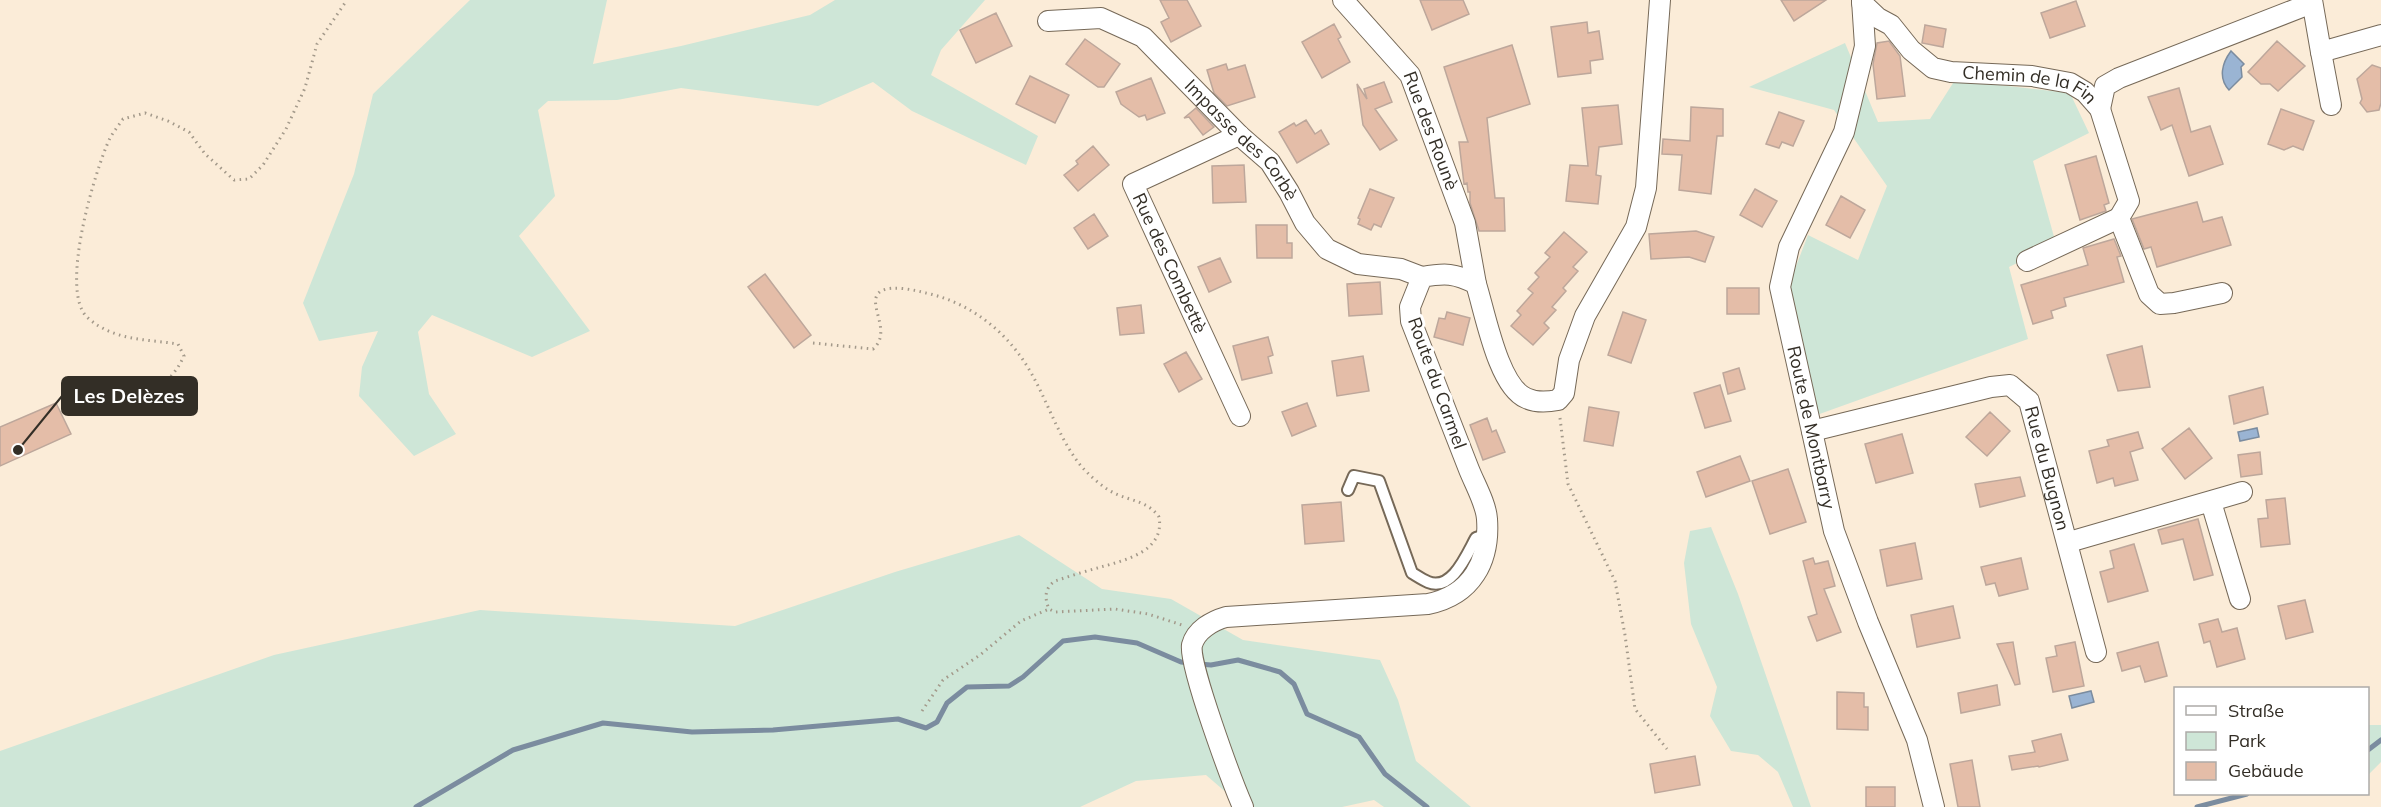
<svg xmlns="http://www.w3.org/2000/svg" width="2381" height="807" viewBox="0 0 2381 807" font-family="Mulish,sans-serif">
<rect width="100%" height="100%" fill="#fbecd8"/>
<!-- green -->
<path fill="#cee6d7" d="M470 0H607L593 64 681 46 810 15 835 0H985L941 50 931 75 1038 136 1026 165 912 111 873 82 818 106 681 88 617 100 548 101 538 110 555 196 519 236 590 331 532 357 432 315 418 332 429 394 456 434 414 456 359 396 362 367 378 331 319 341 303 303 354 174 373 94Z
M1845 43 1878 122 1930 119 1955 80 2070 93 2089 133 2033 161 2056 244 2009 267 2028 339 1814 416 1788 287 1808 235 1858 260 1887 186 1834 110 1749 87Z
M1711 527 1738 594 1811 807H1793L1778 772 1758 755 1731 751 1710 716 1717 687 1691 624 1684 563 1690 531Z
M1019 535 1102 589 1171 599 1243 640 1380 660 1398 700 1416 761 1471 807H1384L1374 800 1342 807H1243L1206 775 1136 781 1080 807H0V751L274 655 480 610 735 626 895 572Z
M2368 725H2381V762L2368 775Z"/>
<!-- water -->
<path fill="#9ab4d3" stroke="#7b8c9f" stroke-width="1.5" d="M2231 51 2244 64 2241 67 2242 77 2229 90C2218 78 2222 63 2231 51Z
M2257 428 2259 437 2240 441 2238 432Z
M2091 691 2094 702 2072 708 2069 696Z"/>
<g fill="none" stroke-linecap="round" stroke-linejoin="round">
<!-- stream -->
<path stroke="#7b8c9f" stroke-width="5" d="M1199 664 1211 665 1238 660 1280 672 1294 684 1307 714 1359 737 1385 774 1427 807
M2368 750 2381 740
M416 807 513 750 603 723 692 732 773 730 898 719 926 728 937 722 947 703 967 687 1009 686 1023 677 1063 641 1095 637 1137 643 1181 662 1190 663
M2197 807 2247 794"/>
</g>
<!-- building -->
<path fill="#e4bda8" stroke="#bda79b" stroke-width="1.5" d="M1160 0H1187L1201 26 1171 42 1161 22 1169 18Z
M1420 0H1463L1469 14 1432 30Z
M1781 0H1826L1794 21Z
M2076 1 2085 26 2050 38 2041 13Z
M996 13 1012 46 976 63 960 30Z
M1587 22 1588 33 1599 31 1603 59 1590 61 1591 73 1558 77 1551 27Z
M1334 24 1341 37 1338 39 1350 62 1322 78 1302 42Z
M1925 25 1946 29 1943 47 1922 43Z
M1085 39 1120 64 1104 87H1098L1066 64Z
M1889 41 1900 56 1905 96 1877 99 1873 64 1877 43Z
M2277 41 2305 66 2278 91 2270 84H2261L2248 72Z
M1512 45 1530 104 1487 118 1495 198H1504L1505 231H1479L1470 203V192H1468L1467 183 1464 184 1459 142H1468L1444 67Z
M1226 64 1228 70 1245 65 1255 97 1227 106 1214 93 1207 70Z
M2372 65 2381 68V103L2379 110 2367 112 2360 103 2362 99 2357 79Z
M1030 76 1069 95 1055 123 1016 104Z
M1151 78 1165 113 1147 120 1145 115 1139 117 1121 104 1116 92Z
M1384 82 1392 102 1375 109 1397 140 1380 150 1363 125 1357 84 1367 99 1364 89Z
M2179 88 2191 132 2210 126 2223 164 2189 176 2172 125 2161 130 2148 97Z
M1618 105 1622 144 1599 147 1596 175 1601 176 1598 204 1566 201 1570 165 1588 166 1582 108Z
M1691 107 1723 109V136H1717L1711 194 1679 190 1682 155 1662 154 1663 139 1690 141Z
M1196 108 1214 127 1203 135 1189 117 1184 118Z
M2281 109 2314 121 2303 150 2293 146 2284 150 2268 144Z
M1779 112 1804 121 1793 146 1782 142 1779 148 1766 144Z
M1306 120 1315 134 1321 130 1329 144 1297 163 1279 132 1294 123 1296 126Z
M1093 146 1109 165 1078 191 1064 175 1078 164 1076 161Z
M2096 156 2109 203 2104 205 2106 211 2080 220 2065 165Z
M1244 165 1246 202 1213 203 1212 166Z
M1370 189 1394 198 1381 227 1374 224 1371 230 1358 224 1360 219 1358 218Z
M1755 189 1777 201 1762 227 1740 215Z
M1841 196 1865 210 1850 238 1826 225Z
M2197 202 2203 222 2222 217 2231 245 2157 267 2151 247 2144 249 2132 219Z
M1094 214 1108 236 1088 249 1074 228Z
M1256 225H1287V243H1292V258H1257Z
M1696 231 1714 237 1705 262 1689 257 1651 259 1649 234Z
M1564 232 1587 252 1573 267 1578 271 1563 288 1566 291 1552 307 1556 310 1544 323 1549 328 1533 345 1511 326 1521 315 1517 311 1533 293 1528 289 1539 277 1535 273 1550 257 1545 253Z
M2114 239 2121 256 2117 257 2124 282 2064 298 2066 306 2051 311 2053 318 2033 324 2021 285 2088 265 2083 248Z
M1220 258 1231 282 1209 292 1198 267Z
M765 274 811 335 794 348 748 287Z
M1380 282 1382 314 1349 316 1347 284Z
M1727 288H1759V314H1727Z
M1141 305 1144 333 1120 335 1117 308Z
M1447 312 1470 318 1463 345 1434 337 1439 318 1445 319Z
M1623 312 1646 320 1631 363 1608 355Z
M1268 337 1273 355 1268 357 1272 373 1242 380 1233 346Z
M2142 346 2150 387 2118 391 2107 355Z
M1186 352 1202 379 1179 392 1164 364Z
M1363 356 1369 391 1337 396 1332 361Z
M1739 368 1745 389 1728 394 1723 373Z
M1720 385 1731 421 1705 428 1694 393Z
M2263 387 2268 414 2234 424 2229 396Z
M56 403 71 434 0 466V427Z
M1307 403 1316 426 1292 436 1282 412Z
M1589 407 1619 412 1613 446 1584 441Z
M1990 412 2010 431 1987 456 1966 437Z
M1487 418 1492 432 1496 430 1505 452 1483 460 1470 425Z
M2189 428 2212 458 2185 479 2162 449Z
M2138 432 2143 448 2130 452 2138 480 2115 486 2113 478 2097 483 2089 451 2109 446 2107 440Z
M1902 434 1913 473 1876 483 1865 444Z
M2260 452 2262 474 2241 477 2238 455Z
M1740 456 1750 481 1706 497 1697 472Z
M1788 469 1806 522 1770 534 1752 481Z
M2020 477 2025 496 1980 507 1975 484Z
M2285 498 2290 544 2261 547 2258 519 2268 518 2266 500Z
M1341 502 1344 541 1305 544 1302 505Z
M2198 519 2213 575 2194 580 2183 539 2162 544 2158 530Z
M1915 543 1922 579 1887 586 1880 550Z
M2134 544 2148 591 2108 602 2100 572 2114 568 2110 551Z
M1813 558 1815 564 1828 561 1835 586 1824 589 1841 632 1817 641 1808 617 1817 614 1803 561Z
M2021 558 2028 589 1999 596 1995 583 1986 585 1981 567Z
M2305 600 2313 632 2286 639 2278 606Z
M1953 606 1960 638 1917 647 1911 615Z
M2218 619 2222 632 2237 628 2245 659 2217 667 2210 641 2204 643 2199 624Z
M2013 642 2020 684 2015 685 1997 644Z
M2075 642 2084 686 2053 692 2046 658 2057 656 2055 646Z
M2158 642 2167 676 2145 682 2140 666 2122 671 2117 653Z
M1997 685 2000 705 1961 713 1958 693Z
M1837 692 1864 693V707H1868V730L1837 729Z
M2061 734 2068 760 2039 767 2038 766 2012 770 2009 756 2035 752 2032 741Z
M1695 756 1700 785 1655 793 1650 764Z
M1972 760 1980 807H1958L1950 764Z
M1866 787H1895V807H1866Z"/>
<g fill="none" stroke-linecap="round" stroke-linejoin="round">
<defs>
<path id="service" d="M1348 490 1354 476 1379 481 1412 573C1417 576 1423 580 1428 582 1452 592 1467 554 1476 538L1488 534"/>
<g id="minor">
<path id="s1" d="M1343 0 1410 75 1465 223 1476 284"/>
<path id="s2" d="M1862 0 1865 46 1844 132 1789 247 1780 287 1834 531 1868 622 1917 740 1934 807"/>
<path d="M2312 0 2321 52 2381 35"/>
<path id="s3" d="M1862 3 1878 18 1891 25 1911 50 1933 68 1951 72 2032 76 2070 83 2085 92 2100 109 2129 201 2119 218 2149 294 2160 304 2174 303 2222 293"/>
<path id="s4" d="M1048 21 1101 18 1143 37 1239 135 1270 162 1289 192 1305 223 1327 249 1358 264 1401 269 1422 277"/>
<path d="M2321 52 2331 105"/>
<path d="M2100 109 2105 86 2119 78 2312 3"/>
<path id="s5" d="M1239 135 1133 184 1240 416"/>
<path d="M2027 261 2119 218"/>
<path id="s6" d="M1812 431 1991 387 2010 385 2029 401 2096 652"/>
<path d="M2211 502 2240 599"/>
<path d="M2069 542 2242 492"/>
<path d="M1243 807C1233 784 1188 664 1192 645 1196 630 1212 621 1226 617L1428 604C1472 595 1490 561 1487 519 1486 503 1474 483 1468 467 1449 419 1430 370 1411 321L1410 307 1422 277C1445 273 1455 273 1476 284 1485 312 1498 386 1526 398 1536 403 1548 402 1558 400L1564 393 1569 360 1585 316 1636 227 1646 188 1660 0"/>
</g>
</defs>
<!-- service casing -->
<use href="#service" stroke="#766958" stroke-width="14"/>
<!-- minor casing -->
<use href="#minor" stroke="#766958" stroke-width="22"/>
<!-- path -->
<path stroke="#a3998a" stroke-width="3" stroke-dasharray="1.5 4.5" stroke-linecap="butt" d="M813 343 873 349C894 331 864 302 881 291 892 285 915 290 926 293 968 302 1004 329 1027 366 1047 398 1057 436 1081 466 1091 477 1103 488 1116 494 1132 501 1149 502 1159 517 1165 551 1126 560 1101 567 1086 571 1070 576 1055 581 1045 588 1044 597 1049 609L1055 612 1115 609 1148 614 1182 625
M76 405C122 401 162 403 184 356L178 344C146 339 114 341 88 318 58 292 95 170 110 138 114 131 119 125 123 119L145 113 168 121 189 132 205 154 234 180 249 179 263 165 286 129 305 88 317 44 347 0
M1560 418 1568 484 1615 581 1625 635 1635 709 1667 749
M922 711 943 680 980 655 1021 621 1049 609"/>
<!-- service -->
<use href="#service" stroke="#fff" stroke-width="10"/>
<!-- minor -->
<use href="#minor" stroke="#fff" stroke-width="20"/>
</g>
<g text-anchor="middle" stroke-width="6" stroke-linejoin="round" paint-order="stroke">
<!-- street labels -->
<g font-size="18" fill="#332e26" stroke="#fff">
<text dy="6" stroke="none"><textPath href="#s3" startOffset="196">Chemin de la Fin</textPath></text>
<text dy="6" stroke="none"><textPath href="#s1" startOffset="160">Rue des Rounè</textPath></text>
<text dy="6" stroke="none"><textPath href="#s4" startOffset="242">Impasse des Corbè</textPath></text>
<text dy="6" stroke="none"><textPath href="#s5" startOffset="204">Rue des Combettè</textPath></text>
<text transform="translate(1437 383) rotate(70)" y="6">Route du Carmel</text>
<text dy="6" stroke="none"><textPath href="#s2" startOffset="447">Route de Montbarry</textPath></text>
<text dy="6" stroke="none"><textPath href="#s6" startOffset="298">Rue du Bugnon</textPath></text>
</g>
</g>
<!-- callouts -->
<path fill="none" stroke="#332e26" stroke-width="2" d="M18 450L62 396"/>
<circle fill="#332e26" stroke="#fff" stroke-width="2" cx="18" cy="450" r="6"/>
<rect fill="#332e26" stroke="#332e26" stroke-width="2" x="62" y="377" width="135" height="38" rx="6"/>
<g font-size="20" text-anchor="middle" font-weight="bold" fill="#fff">
<text x="129" y="403">Les Delèzes</text>
</g>
<!-- legend -->
<rect x="2174" y="687" width="195" height="108" fill="#ffffff" stroke="#adaba8" stroke-width="1.5"/>
<rect x="2186" y="706" width="30" height="9" fill="#ffffff" stroke="#adaba8" stroke-width="1.5"/>
<text x="2228" y="717" font-size="18" fill="#332e26">Straße</text>
<rect x="2186" y="732" width="30" height="18" fill="#cee6d7" stroke="#adaba8" stroke-width="1.5"/>
<text x="2228" y="747" font-size="18" fill="#332e26">Park</text>
<rect x="2186" y="762" width="30" height="18" fill="#e4bda8" stroke="#adaba8" stroke-width="1.5"/>
<text x="2228" y="777" font-size="18" fill="#332e26">Gebäude</text>
</svg>
